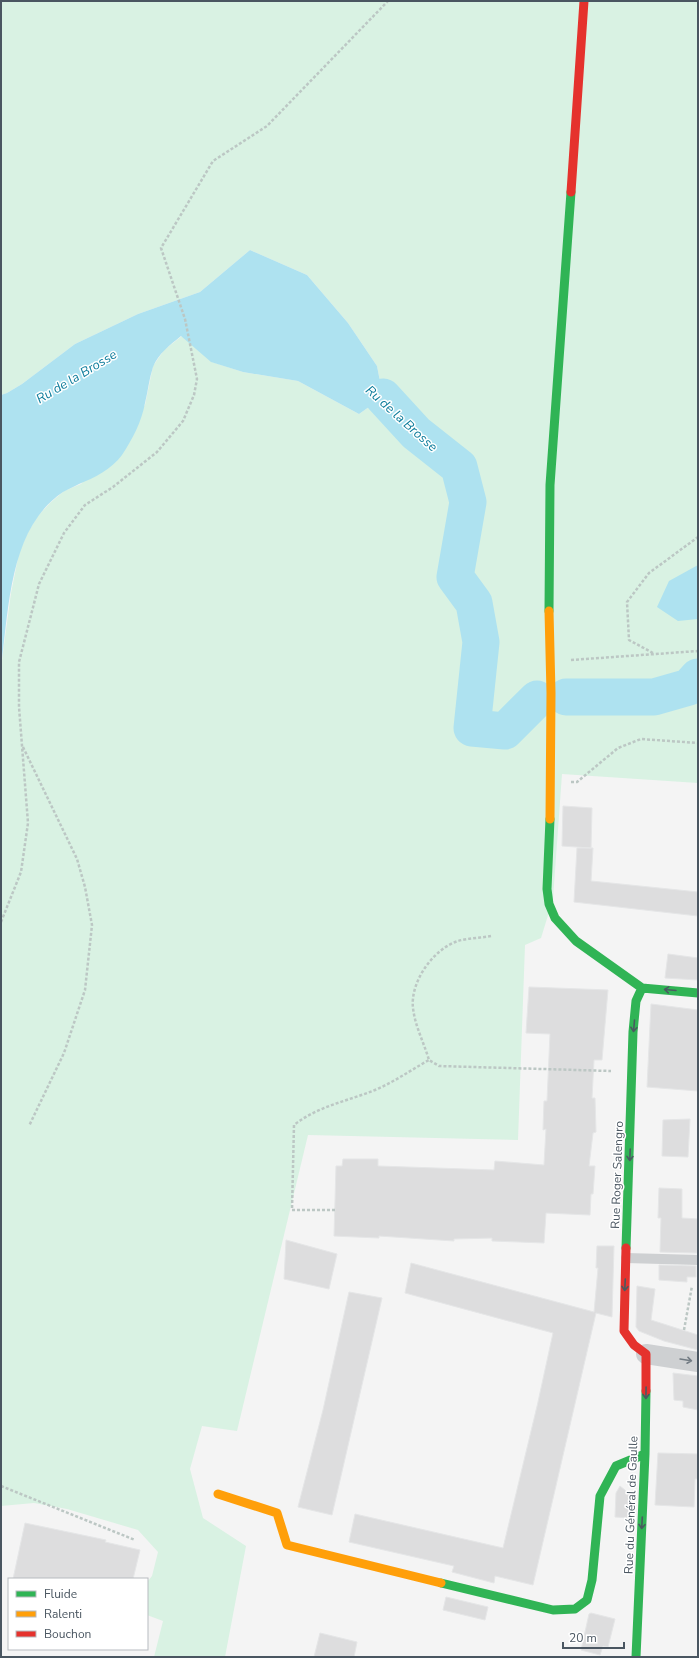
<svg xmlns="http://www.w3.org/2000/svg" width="699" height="1658" viewBox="0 0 699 1658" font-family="'Nunito Sans',sans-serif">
<rect width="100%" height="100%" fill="#f4f4f4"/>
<!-- green -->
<path fill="#d9f2e3" d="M1 1H698V783L562 774 553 899 541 938 525 945 518 1140 308 1135 237 1431 202 1426 190 1469 203 1518 246 1546 225 1657H154L163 1621 147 1615V1582L152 1576 158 1552 138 1530 67 1509 34 1503 1 1506V667L11 593 19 553 27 534 37 517 50 503 64 491 81 484 145 405 153 366 164 350 182 336 212 362 243 372 298 381 359 414 383 397 377 366 348 323 307 275 250 250 200 292 138 314 75 344 22 384 7 393 1 395Z"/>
<!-- water -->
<path fill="#aee2f0" d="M250 250 307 275 348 323 377 366 383 397 359 414 298 381 243 372 211 362 181 336C170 345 158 354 153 367 149 379 148 391 145 403 142 421 132 440 122 455 112 469 94 478 79 484 74 487 68 489 63 492 9 528 9 609 1 667V395L7 393 22 384 75 344 138 314 200 292Z
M698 565V619L678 621 657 607 669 581Z"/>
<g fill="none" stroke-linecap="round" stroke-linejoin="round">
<!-- river -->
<path stroke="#aee2f0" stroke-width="37" d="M383 397 416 433 459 467 468 502 455 577 474 603 481 642 472 728 505 731 537 699
M566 697H654L689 687 698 677"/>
</g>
<!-- building -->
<path fill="#ddddde" stroke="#e5e6e7" d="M563 806 592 808 591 848 562 846Z
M577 848H593L591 881 698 892V916L574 902Z
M668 954 698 958V980L665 978Z
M529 987 608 990 602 1060H594L592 1098H595L596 1132 593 1133 589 1166H595L593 1194H591L590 1215 546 1213 544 1243 492 1241V1238L454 1239V1241L379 1236V1238L334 1236 336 1166H342L343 1159H378V1166L494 1170 495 1161 544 1165 546 1129 543 1130 544 1101H547L550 1034 526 1033Z
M651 1004 698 1010V1091L647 1087Z
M690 1119 688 1157 662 1156 663 1120Z
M659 1188 682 1189V1218L698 1219 697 1253 660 1252 661 1218H658Z
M286 1240 337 1254 329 1289 284 1279Z
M597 1246H614L612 1317 596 1313 533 1585 495 1576 494 1583 452 1572 454 1566 349 1542 355 1514 503 1548 538 1402 553 1333 405 1293 411 1263 594 1312 598 1268H596Z
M659 1265 696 1266V1277H687V1282L659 1280Z
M637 1286 655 1289 651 1320 698 1335V1350L664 1341 639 1331 636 1327Z
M349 1292 382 1298 332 1515 298 1507 323 1410Z
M673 1373 698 1376V1410L683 1407V1401L674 1400Z
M658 1453 698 1454V1479H695L694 1507 655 1505Z
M620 1486 631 1495 630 1518 615 1517 616 1493Z
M25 1523 106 1540 105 1542 140 1550 133 1579H13Z
M446 1597 488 1607 485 1620 443 1610Z
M591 1613 615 1619 608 1647 603 1646 600 1655 581 1650 589 1614Z
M320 1633 357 1642 354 1657H314Z"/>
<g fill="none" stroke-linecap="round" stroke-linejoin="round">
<!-- path -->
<path stroke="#bcc7c4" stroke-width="2.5" stroke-dasharray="3 2" stroke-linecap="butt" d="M653 653 629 640 627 602 649 573 698 537
M571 660 698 651
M23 747 77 859 85 887 92 925 85 990 64 1053 29 1126
M571 782H577L618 748 641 739 698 743
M1 922 21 872 28 823 19 707V662L39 584 64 533 85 505 113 487 157 452 183 421 194 395 197 379 185 319 161 248 213 161 267 126 388 1
M491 936C480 938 468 938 458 941 433 949 410 982 413 1008 415 1026 424 1043 429 1060L439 1066 611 1071
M335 1210H292L294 1125C318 1106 348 1101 375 1090 394 1082 411 1070 429 1060
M684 1330 692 1286
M1 1486 135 1540"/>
<!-- lane -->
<path stroke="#ced0d2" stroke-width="10" d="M626 1258 698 1260"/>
<!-- street -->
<path stroke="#ced0d2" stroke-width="20" d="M646 1354 698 1362"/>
<!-- fast -->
<path stroke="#30b455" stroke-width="9" d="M549 611 550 485 571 192
M550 819 547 889 549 904 555 918 576 941 642 988 698 993
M626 1248 633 1032 636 1001 642 988
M441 1583 553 1610 575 1609 587 1600 592 1580 600 1496 616 1466 645 1454
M636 1657 645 1454 646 1391"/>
<!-- slow -->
<path stroke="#ff9f0a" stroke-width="9" d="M549 611 551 693 550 819
M218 1494 277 1513 287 1545 441 1583"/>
<!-- jam -->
<path stroke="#e5322d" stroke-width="9" d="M571 192 584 1
M626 1248 624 1331 634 1345 646 1354V1391"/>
</g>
<!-- one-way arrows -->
<defs><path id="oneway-shaft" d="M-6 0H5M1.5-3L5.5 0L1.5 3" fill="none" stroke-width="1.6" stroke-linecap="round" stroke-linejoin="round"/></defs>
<g stroke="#495b60">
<use href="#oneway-shaft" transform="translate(670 990) rotate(-175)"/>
<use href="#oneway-shaft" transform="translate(634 1026) rotate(95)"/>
<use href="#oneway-shaft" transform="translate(630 1155) rotate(92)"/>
<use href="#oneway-shaft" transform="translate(625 1285) rotate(93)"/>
<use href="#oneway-shaft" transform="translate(646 1393) rotate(91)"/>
<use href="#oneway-shaft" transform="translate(642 1523) rotate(93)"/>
</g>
<use stroke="#727b83" href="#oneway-shaft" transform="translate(686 1360) rotate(9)"/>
<g text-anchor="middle" stroke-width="3" stroke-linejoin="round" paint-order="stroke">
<!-- street labels -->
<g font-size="12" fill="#4a5661" stroke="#fff">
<text transform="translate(617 1175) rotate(-88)" y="4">Rue Roger Salengro</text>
<text transform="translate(631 1505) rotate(-88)" y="4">Rue du Général de Gaulle</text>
</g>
<!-- water labels -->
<g font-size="13" font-style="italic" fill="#0c7c9b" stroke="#fff">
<text transform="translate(76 376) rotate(-31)" y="5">Ru de la Brosse</text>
<text transform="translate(402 418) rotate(42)" y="5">Ru de la Brosse</text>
</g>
</g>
<!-- border -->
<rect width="699" height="1658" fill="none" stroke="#4a5661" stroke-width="4"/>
<!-- legend -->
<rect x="8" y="1578" width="140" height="72" fill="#ffffff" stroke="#b7bbc0"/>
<rect x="16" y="1591" width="20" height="6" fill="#30b455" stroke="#b7bbc0"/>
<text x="44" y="1598" font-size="12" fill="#4a5661">Fluide</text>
<rect x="16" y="1611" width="20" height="6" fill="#ff9f0a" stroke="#b7bbc0"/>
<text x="44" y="1618" font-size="12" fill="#4a5661">Ralenti</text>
<rect x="16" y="1631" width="20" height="6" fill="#e5322d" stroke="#b7bbc0"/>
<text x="44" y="1638" font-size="12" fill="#4a5661">Bouchon</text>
<!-- scale -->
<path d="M563 1642v6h61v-6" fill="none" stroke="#4a5661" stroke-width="2"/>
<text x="569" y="1642" font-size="12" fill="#4a5661" stroke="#ffffff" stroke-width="3" paint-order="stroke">20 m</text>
</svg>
